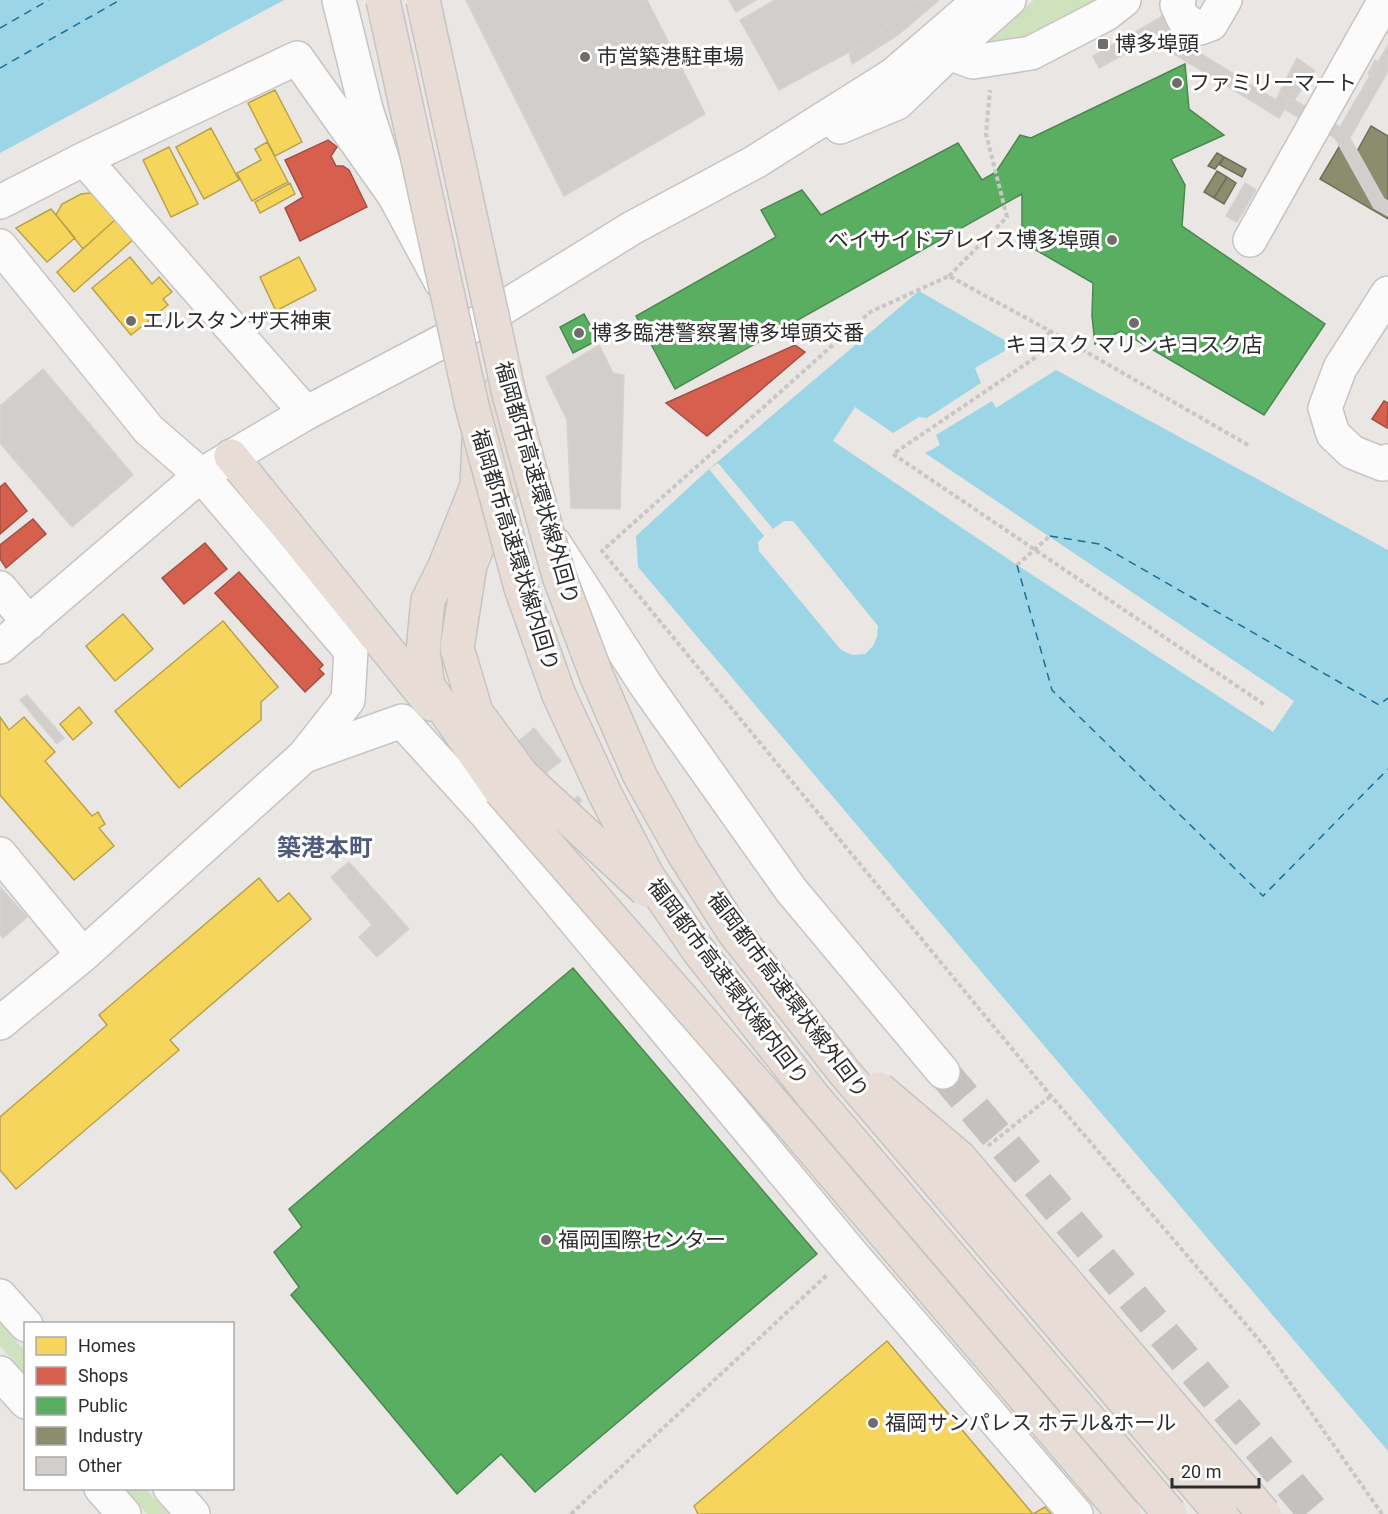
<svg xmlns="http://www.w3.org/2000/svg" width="1388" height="1514" viewBox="0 0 1388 1514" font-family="Roboto,'Noto Sans JP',sans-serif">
<rect width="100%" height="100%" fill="#eae6e3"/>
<!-- green -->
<path fill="#cee2be" d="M1034 0H1100L1034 38 981 46Z
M0 1323 25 1351V1374L0 1346Z
M125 1489H146L169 1514H147Z"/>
<!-- water -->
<path fill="#9cd5e5" d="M0 0H284L0 153Z
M919 291 1056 370 1388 550V1451L638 567 636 536 709 469Z"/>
<!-- pier -->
<path fill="#eae6e3" d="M1015 345 1056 370 996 408 992 401 936 435 940 445 925 453 1294 701 1273 732 1017 565 833 441 855 407 893 433 919 417 927 418 981 383 975 368Z
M718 463 773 529 784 521H793L878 626 877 637 873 646 865 654 852 655 841 650 759 551 758 542 764 536 709 469Z"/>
<!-- homes -->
<path fill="#f6d55c" stroke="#b9a24e" stroke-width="1.5" d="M275 90 302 142 275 156 248 103Z
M211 128 239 180 204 199 176 147Z
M267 142 288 182 252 201 237 173 261 160 255 149Z
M169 147 198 204 171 217 143 160Z
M290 183 295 194 260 213 255 202Z
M90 193 98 194 117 218 83 249 56 215 62 204 81 194Z
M51 209 75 238 47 262 16 228Z
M125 211 143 231 74 292 57 272Z
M130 257 152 284 159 277 172 292 163 299 168 305 131 335 92 288Z
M299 257 316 290 276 311 260 277Z
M123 614 153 649 115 681 86 646Z
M223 621 278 687 261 702V720L179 788 115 711Z
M79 707 92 723 73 740 60 724Z
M0 717 9 730 24 717 55 752 45 761 92 816 98 812 105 824 99 828 114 846 74 880 0 795Z
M259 878 278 902 289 893 311 919 170 1040 179 1050 16 1189 0 1170V1117L107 1025 99 1015Z
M887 1341 1033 1514 1045 1507 1051 1514H698L694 1506Z"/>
<!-- shops -->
<path fill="#d6604d" stroke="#a35043" stroke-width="1.5" d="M328 140 337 147 331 156 336 166H343L349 170 367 207 300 241 285 208 303 197 285 160Z
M795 345 805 352 707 436 666 403Z
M1384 401 1388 403 1387 428 1372 419Z
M5 483 27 511 0 534V487Z
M33 519 46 534 6 568 0 559V545Z
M205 543 227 569 184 604 162 578Z
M239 572 323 665 319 669 324 674 305 692 215 593Z"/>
<!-- public -->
<path fill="#5aae61" stroke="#4c8751" stroke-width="1.5" d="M1185 64 1189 109 1224 135 1171 159 1185 185 1182 226 1325 324 1264 415 1121 331 1095 344 1092 316 1093 283 1022 242V194L675 389 636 316 776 237 761 210 802 190 821 215 958 143 982 180 996 172 1020 135 1031 138Z
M584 314 598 340 573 353 560 327Z
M573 968 817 1254 535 1492 501 1454 457 1494 291 1295 299 1287 274 1252 302 1227 289 1209Z"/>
<!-- industry -->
<path fill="#8c8c6e" stroke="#6f6f5a" stroke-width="1.5" d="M1371 126 1388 136V219L1320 179 1339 147 1356 153Z
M1217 153 1224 157 1215 169 1208 166Z
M1224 157 1246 169 1242 177 1220 165Z
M1217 171 1227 177 1214 198 1204 192Z
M1227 177 1236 183 1224 204 1214 198Z"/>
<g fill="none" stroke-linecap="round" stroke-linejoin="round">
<!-- ferry -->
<path stroke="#186f94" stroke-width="1.5" stroke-dasharray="8 6" stroke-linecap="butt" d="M0 28 49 0
M0 68 120 0
M1050 536 1099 544 1379 705 1388 698
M1017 565 1052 690 1263 896 1388 769"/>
</g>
<!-- building -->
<path fill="#d1cecc" stroke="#d5d2cf" stroke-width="1.5" d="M466 0H647L705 114 564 196Z
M729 0H756L736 12Z
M775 0H917L868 42 779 90 740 20Z
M917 0H939L898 35 852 64 849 52 868 42Z
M1167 10 1179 19 1169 30 1099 68 1093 56 1158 19Z
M1166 32 1276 100 1280 93 1290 100 1279 118 1151 40Z
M1388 45V71L1350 138 1384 199 1388 201V216L1374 208 1335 138 1284 109 1290 100 1279 93 1297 58 1315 71 1294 100 1340 127Z
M1375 60 1381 64 1373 77 1368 74Z
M1245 183 1256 190 1237 222 1226 216Z
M599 345 613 373 624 375 620 509 571 508 567 420 546 377Z
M43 369 133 475 72 527 0 443V406Z
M27 695 64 738 57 744 20 700Z
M534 728 561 761 546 773 570 802 578 796 582 801 550 828 495 761Z
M349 862 409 929 377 957 359 937 372 925 331 877Z
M0 887 27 917 3 938 0 935Z"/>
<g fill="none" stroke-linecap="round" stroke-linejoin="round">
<!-- minor-tunnel -->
<path stroke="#c4c1be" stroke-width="33" stroke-dasharray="33 16" stroke-linecap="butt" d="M943 1072 1315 1514"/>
<defs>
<path id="minor" d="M339 0 366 109 394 195 441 282
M1179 0 1177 5 1184 20 1200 28 1211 24 1225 0
M949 53 973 62 1031 53 1106 14 1124 0
M840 127 897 103 949 53 1009 0
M84 159 306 413
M0 202 84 159 297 58 394 195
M1250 240 1385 0
M0 246 149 430 201 475 351 651 348 700 304 756 83 955 0 1023
M1388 293 1340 368 1325 408 1333 434 1352 452 1382 464 1388 461
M554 543 645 684 791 890 943 1072
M0 588 29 623
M0 647 201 475 306 413 485 319 632 228 755 162 893 75 980 0
M304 756 402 721 488 816 851 1253 1076 1514
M0 854 83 955
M0 1296 26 1325
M0 1373 26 1402
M101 1488 124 1514
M170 1488 193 1514"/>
<path id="highway" d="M500 391 504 408 502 487 470 565 457 648 476 712 522 775
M479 441 477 486 445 566 428 600 423 651 428 686 500 790
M231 456 431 704"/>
</defs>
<!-- minor casing -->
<use href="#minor" stroke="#c6c4c5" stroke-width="36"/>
<!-- highway casing -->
<use href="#highway" stroke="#c6c4c2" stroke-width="36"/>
<!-- path -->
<path stroke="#c7c7c6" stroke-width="4" stroke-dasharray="4.5 3" stroke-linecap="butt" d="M949 276 1007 217 986 134 990 90
M1050 331 1036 357 893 454 1265 705
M1248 445 1050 331 949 276 870 312 602 551 1051 1096 1265 1347 1382 1514
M1017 565 1050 536
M988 1146 1051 1096
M571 1514 828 1274"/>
<!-- minor -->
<use href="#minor" stroke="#fcfbfb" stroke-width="33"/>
<!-- highway -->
<use href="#highway" stroke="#e7ddd6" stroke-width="33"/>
<defs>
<path id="highway-bridge" d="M383 0 472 406 521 588 559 695 605 794 647 875 698 950 813 1096 1170 1514
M423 0 509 394 559 576 597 677 640 776 684 854 733 931 844 1072 1221 1514
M522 775 646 890
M500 790 786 1118 1124 1514
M879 1089 959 1157 1264 1514"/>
</defs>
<!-- highway-bridge casing -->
<use href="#highway-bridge" stroke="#c6c4c2" stroke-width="36" stroke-linecap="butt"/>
<!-- highway-bridge -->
<use href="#highway-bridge" stroke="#e7ddd6" stroke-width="33"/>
</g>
<!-- markers -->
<g fill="#6e6d6c" stroke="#fff" stroke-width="2">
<rect x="1097" y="38" width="12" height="12" rx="3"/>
<circle cx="585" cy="57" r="6"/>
<circle cx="1177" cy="83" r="6"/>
<circle cx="1112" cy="240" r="6"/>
<circle cx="131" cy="321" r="6"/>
<circle cx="1134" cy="323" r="6"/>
<circle cx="579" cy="333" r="6"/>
<circle cx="546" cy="1240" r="6"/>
<circle cx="873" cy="1423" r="6"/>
</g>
<g text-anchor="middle" stroke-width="6" stroke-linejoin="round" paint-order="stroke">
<!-- poi labels -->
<g font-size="21" fill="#2c2c2c" stroke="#fff" text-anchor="start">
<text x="1115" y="51">博多埠頭</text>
<text x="597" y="64">市営築港駐車場</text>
<text x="1189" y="90">ファミリーマート</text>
<text x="1100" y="247" text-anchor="end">ベイサイドプレイス博多埠頭</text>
<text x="143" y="328">エルスタンザ天神東</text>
<text x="591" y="340">博多臨港警察署博多埠頭交番</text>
<text x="1134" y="352" text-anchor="middle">キヨスク マリンキヨスク店</text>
<text x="558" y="1247">福岡国際センター</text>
<text x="885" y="1430">福岡サンパレス ホテル&amp;ホール</text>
</g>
<!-- street labels -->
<g font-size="21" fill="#2c2c2c" stroke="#fff">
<text transform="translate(537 483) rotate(74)" y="7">福岡都市高速環状線外回り</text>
<text transform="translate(515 550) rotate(73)" y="7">福岡都市高速環状線内回り</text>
<text transform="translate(728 982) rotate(53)" y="7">福岡都市高速環状線内回り</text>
<text transform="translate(788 995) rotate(53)" y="7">福岡都市高速環状線外回り</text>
</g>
<!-- quarter labels -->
<g font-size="24" font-weight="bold" fill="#4f597a" stroke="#fff">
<text x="325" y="856">築港本町</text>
</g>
</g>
<!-- legend -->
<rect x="24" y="1322" width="210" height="168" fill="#ffffff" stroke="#ababab" stroke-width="1.5"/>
<rect x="36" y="1337" width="30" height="18" fill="#f6d55c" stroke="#ababab" stroke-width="1.5"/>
<text x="78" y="1352" font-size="18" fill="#2c2c2c">Homes</text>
<rect x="36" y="1367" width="30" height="18" fill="#d6604d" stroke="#ababab" stroke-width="1.5"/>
<text x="78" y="1382" font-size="18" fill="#2c2c2c">Shops</text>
<rect x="36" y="1397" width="30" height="18" fill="#5aae61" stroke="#ababab" stroke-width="1.5"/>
<text x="78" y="1412" font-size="18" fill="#2c2c2c">Public</text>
<rect x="36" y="1427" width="30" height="18" fill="#8c8c6e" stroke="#ababab" stroke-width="1.5"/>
<text x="78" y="1442" font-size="18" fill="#2c2c2c">Industry</text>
<rect x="36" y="1457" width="30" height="18" fill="#d1cecc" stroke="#ababab" stroke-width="1.5"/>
<text x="78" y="1472" font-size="18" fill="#2c2c2c">Other</text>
<!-- scale -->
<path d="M1172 1478v9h87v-9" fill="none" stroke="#2c2c2c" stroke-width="3"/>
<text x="1181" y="1478" font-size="18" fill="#2c2c2c" stroke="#ffffff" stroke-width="4.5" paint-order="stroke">20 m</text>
</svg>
